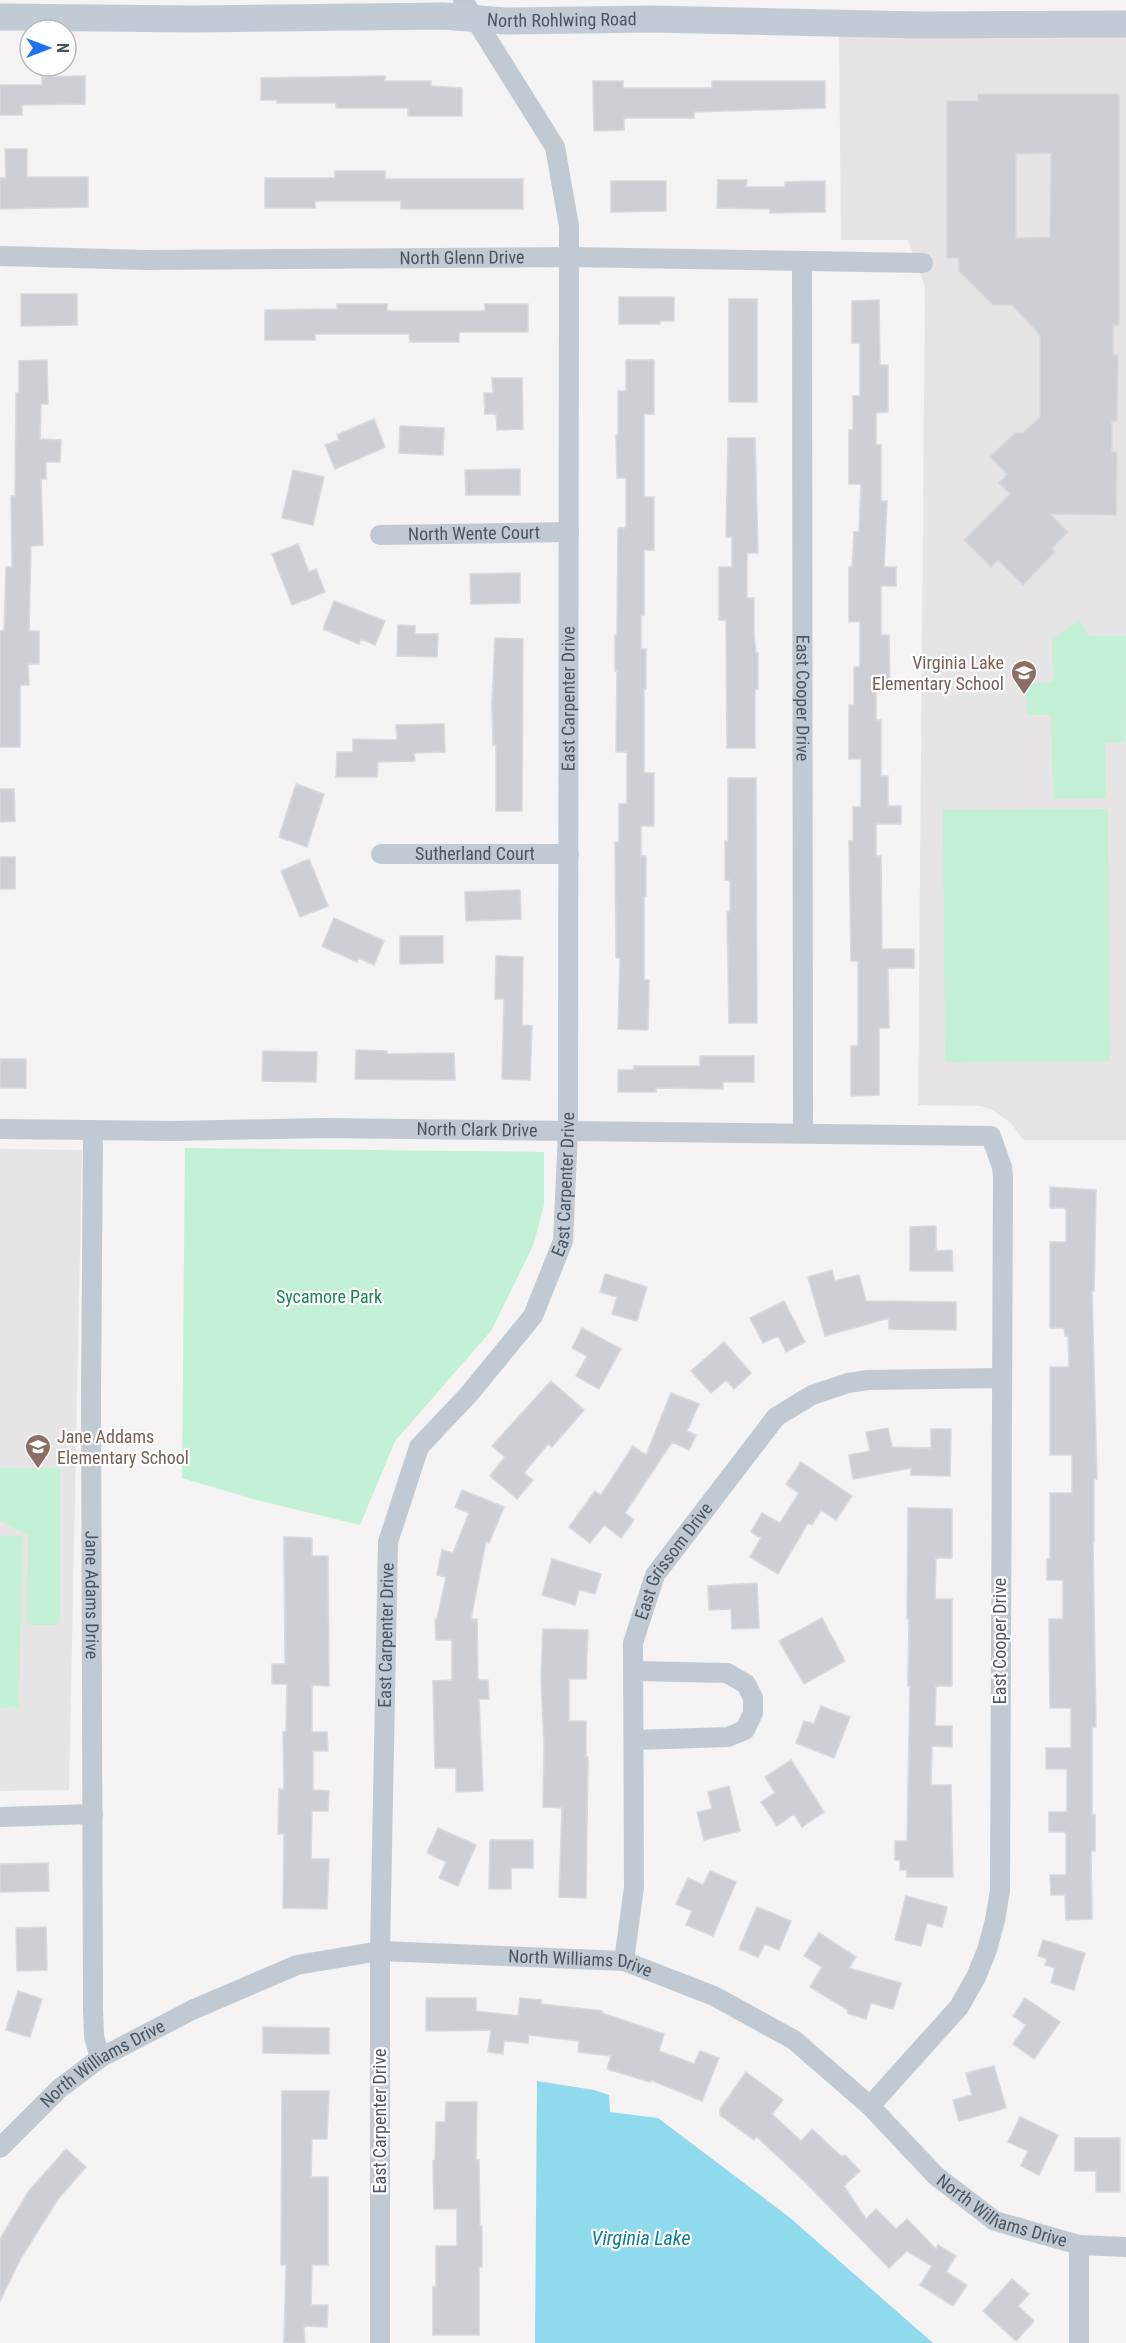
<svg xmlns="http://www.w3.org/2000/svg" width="1126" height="2343" viewBox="0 0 1126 2343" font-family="'Roboto Condensed',sans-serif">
<rect width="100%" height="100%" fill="#f5f3f3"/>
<!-- education -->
<path fill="#e6e4e5" d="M839 34 1126 36V1140H1023L1011 1123 991 1109 980 1106 918 1105 925 287 908 240H841Z
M0 1149 82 1150 69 1790 0 1791Z"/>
<!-- green -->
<path fill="#c3f1d5" d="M1079 619 1089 636H1126L1125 742 1105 743 1106 798 1053 799 1051 715H1027L1026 683 1053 682 1052 640Z
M1108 809 1110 1061 945 1062 943 810Z
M185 1148 544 1152V1205L533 1246 491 1331 395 1441 360 1525 253 1499 182 1478Z
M0 1468H60V1620L57 1625H30L27 1621 28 1535 0 1521Z
M0 1536H22L19 1707 0 1708Z"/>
<!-- water -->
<path fill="#90daee" d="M537 2081 594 2090 609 2095 610 2112 658 2118 789 2217 933 2343H535Z"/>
<!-- building -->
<path fill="#cdcfd5" stroke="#d7d9de" stroke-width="1.5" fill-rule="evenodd" d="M85 76V104L22 105V115H0V85H42V77Z
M385 76V81H431V86L462 88V116H408V108H336V103H277V100H261V78Z
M593 81H623V88H712V81H825V108L694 112V118H624V130L594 131Z
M978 94H1119V325H1113V355H1118L1117 421H1112V452H1117L1116 515 1050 514 1068 532 1052 548 1055 552 1023 585 998 560 991 567 964 540 1010 494 999 483 1007 474 990 457 1015 433H1023L1040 417V335L1012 305H993L959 271V258H947V101H978ZM1051 153 1050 237 1016 238V154Z
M5 149H27V177H88V207L0 209V178H6Z
M335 171H385V179H523V209H401V201H315V208H265V178H335Z
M718 180H747L746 187H785V182L825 181V212L770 213V209L717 208Z
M611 181H666V211L611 212Z
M21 294H77V325L21 326Z
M619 297H674V321H660V324H619Z
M729 299H757V402H729Z
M879 300 880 365H888V412L876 413V445H881V501H887L884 567H896V586H881V635H889L890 690 876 691V720H881V776H888V806H901V824H876V856H881L882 949H914V968H888L889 1028H879V1095L851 1096V1046H858V961H851L849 841H853V807H861V759H849V705H854V667H860V621L849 622V567H852L854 532H859L861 484H849V430H853V396H860V343H852V301Z
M337 304H387V311H485V304H528V332H459V342H410L409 334H315V340H265V310L337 309Z
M47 360 48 404H41L40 439 61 440 60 462H46V479H41L43 545 31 546 29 631H39V664H28L29 685H20V747H0V631H4L6 567H12L11 496H15L16 393H19V361Z
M626 360H654V414H644V497H654V550H644V615H641V649H646V689H644V773H654V826H641V856H646V896H644V980H649L648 1030 618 1029 620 958H616L615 842H619V804H627V752H616L617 671H615V635H617L618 528H626V478H617L616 435H618V391H626Z
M492 378H522L523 429 497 430 496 414H485L484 393H493Z
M374 419 385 447 335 469 325 445 339 440 337 435Z
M400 426 444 428 443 455 399 453Z
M728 438H755L758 553H747V598H754V635L756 653H758V689H755V748H727L726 620H719V567H732V537H726Z
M520 469V495H466L465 470Z
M293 470 324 477 313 525 282 518Z
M298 544 309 572 316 569 325 592 292 605 272 554Z
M520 573V603L471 604 470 574Z
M334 601 385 621 375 645 361 639 359 644 323 629Z
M398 625 415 626V634H438L437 657 397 656Z
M495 638 523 639 522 811H496V745H493L492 703Z
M444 724 445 752 414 753 415 761 378 762 377 777H336L337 752H353V739L397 740 396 725Z
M728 778H756L757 1023H729L727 912H730V880H725V841H728Z
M296 784 324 794 307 847 279 837Z
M0 789H14L15 821 0 822Z
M0 857H15V889H0Z
M309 859 328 906 300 917 281 871Z
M520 890 521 919 466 921 465 892Z
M334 918 384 941 374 965 359 958 357 962 322 946Z
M400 936H443V963L400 964Z
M496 956 523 957 522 1025 532 1026 530 1080 502 1079 504 999H495Z
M356 1050 387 1051V1054L454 1053 455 1080 355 1079Z
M263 1051 317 1052 316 1082 262 1081Z
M700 1056H754V1082H723V1089L656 1088V1092H618V1070H634V1066H700Z
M0 1059H26V1088H0Z
M1050 1187 1096 1190 1094 1291H1092L1097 1479H1094V1542H1093L1096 1727H1092V1815H1095V1851H1091L1092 1919 1066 1920 1065 1895H1051L1050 1875H1066V1832H1049V1812H1067V1769H1046V1748H1071V1708H1050L1049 1619H1063V1580H1047V1559H1050V1493H1072V1455H1050V1367H1069L1068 1336H1065L1064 1328H1050V1242H1066V1208H1050Z
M936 1226V1251L952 1250 953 1271H910V1227Z
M832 1270 835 1281 859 1275 866 1301 956 1302V1330L889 1329V1318L825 1336 808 1277Z
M605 1274 647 1287 637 1321 612 1314 617 1297 600 1292Z
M784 1301 805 1342 786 1352 778 1336 763 1343 750 1318Z
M582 1328 621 1349 599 1389 576 1376 587 1356 572 1348Z
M724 1342 751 1373 734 1389 726 1380 711 1393 691 1371Z
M551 1381 584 1410 552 1447 548 1444 524 1473 533 1480 517 1499 490 1476 505 1457 492 1446Z
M671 1393 699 1404 687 1431 696 1435 689 1450 672 1442 625 1513 634 1520 621 1538 604 1525 590 1543 569 1527 595 1491 601 1495 633 1446 646 1455Z
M888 1428 892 1447 931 1448V1429H951L950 1476 911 1475V1468L853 1479 849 1455 870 1451 866 1432Z
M801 1462 852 1496 836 1520 821 1510 812 1525 808 1523 778 1574 750 1557 761 1538 751 1532 762 1513 780 1523 799 1493 786 1484Z
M462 1490 504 1507 489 1543 486 1541 471 1619H477L478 1680H488L489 1699H479L483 1791 456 1792V1768H435L433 1681 452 1680V1640H436L435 1619H437L446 1577 437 1575 442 1550 453 1553 469 1513 455 1507Z
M908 1508 952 1509V1558H936L935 1599H952V1686H936L935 1726H952V1747L932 1746 931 1785H951L953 1877H907V1870H900V1860H895V1841H907L910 1686H908L909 1619H907Z
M284 1537 312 1538V1556H328L329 1686 312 1685V1732H327L328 1751H313V1790L329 1791 328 1811H312L311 1859H329L327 1909 283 1908 284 1834H278L279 1789 284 1790 283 1732H286L287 1684H272V1664H285Z
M552 1559 601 1574 595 1594 579 1590 575 1605 542 1595Z
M757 1583 759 1628 732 1629 731 1609 709 1610 708 1586Z
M822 1618 845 1661 804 1684 779 1641Z
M543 1629 588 1630 586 1679H569V1721H586V1757H588L586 1898 559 1897 562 1808 543 1807 544 1743 541 1678Z
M821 1706 850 1717 834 1758 796 1743 804 1721 814 1724Z
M791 1760 824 1812 802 1827 794 1814 777 1826 761 1802 775 1793 765 1777Z
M729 1786 740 1831 704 1840 697 1812 712 1809 708 1792Z
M438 1828 476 1845 458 1886 439 1878 446 1862 427 1853Z
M490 1840H533V1868H511V1889H489Z
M48 1863 49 1891 0 1892V1864Z
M710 1871 736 1882 713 1936 686 1925 692 1911 676 1904 688 1878 703 1885Z
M906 1896 947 1907 942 1927 927 1923 921 1946 895 1940Z
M757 1907 791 1921 779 1950 765 1944 758 1957 739 1949Z
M46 1927 47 1970 17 1971 16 1928Z
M819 1933 856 1957 849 1968 901 1983 893 2009 871 2003 866 2019 847 2013 848 2010 810 1987 822 1967 804 1956Z
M1043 1940 1085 1953 1074 1990 1051 1983 1055 1968 1045 1965 1047 1959 1038 1956Z
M18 1991 42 1999 30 2037 6 2030Z
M426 1998H476V2011L518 2016 520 1998 541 2000V2004L602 2011V2013L664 2034 659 2051 694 2064 700 2051 719 2058 702 2101 651 2080 650 2082 607 2069 611 2056 578 2052 579 2041 529 2035 528 2043 504 2041 503 2054 488 2052 491 2030 426 2031Z
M1025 1998 1060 2022 1034 2059 1013 2044 1026 2025 1013 2016Z
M263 2027 329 2028V2054L263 2053Z
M994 2066 1006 2108 959 2121 953 2100 972 2095 966 2073Z
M746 2072 783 2100 772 2114 801 2141 812 2129 842 2157 845 2155 860 2171 844 2186 866 2219 876 2209 896 2229 907 2219 936 2249 938 2245 956 2256 946 2272 967 2285 953 2306 920 2285 932 2266 907 2251 889 2268 803 2180 756 2136 754 2140 720 2115V2109Z
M282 2091H329L327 2139H312L311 2177H328V2265H312L311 2305H328L327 2327 304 2326 305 2343H284L286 2265H281Z
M446 2102H477L476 2160H479L480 2226H482V2267H479V2335H433V2287H436V2246H457V2209H434L433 2161 435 2160 436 2122H445Z
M1020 2117 1058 2135 1039 2175 1021 2166 1028 2151 1008 2142Z
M1075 2138H1120V2192H1096V2171H1075Z
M66 2149 86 2167 58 2199 21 2258 0 2301V2239L28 2192Z
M1012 2279 1029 2294 1018 2306 1034 2321 1016 2341 983 2311Z"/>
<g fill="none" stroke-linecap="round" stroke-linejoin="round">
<!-- street -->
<g stroke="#c1cad2" stroke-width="20">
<path id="s1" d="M0 256 145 260 570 257 923 263"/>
<path id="s2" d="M802 262 803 1133"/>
<path id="s3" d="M380 535 569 532"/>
<path id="s4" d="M381 854H569"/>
<path id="s5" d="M0 1129 174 1131 324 1128 991 1136 1002 1167 1003 1177 1000 1891 995 1920 987 1950 976 1977 959 2007 870 2106"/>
<path id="s6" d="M93 1131 91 1398 93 2009 94 2036 100 2058"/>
<path d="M634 1671 727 1673 746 1684 753 1698V1713L745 1730 728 1737 634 1740"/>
<path d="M0 1817 93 1814"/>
<path id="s7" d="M624 1961 634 1887 633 1643 655 1575 776 1417 812 1395 848 1383 868 1380 1001 1378"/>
<path id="s8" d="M0 2148 59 2089 100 2058 192 2010 297 1965 380 1951 624 1961 714 1996 794 2040 870 2106 936 2176 995 2221 1079 2245 1126 2247"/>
<path id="s9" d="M380 2343V1951L388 1542 419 1447 469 1394 533 1316 563 1241 568 1132 569 226 555 147 463 0"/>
<path d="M1079 2343V2245"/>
</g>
<!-- secondary -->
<path stroke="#c1cbd6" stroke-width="27" id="s10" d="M0 17 194 19 443 16 505 21 652 19 920 25 1126 24"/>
</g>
<!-- icons -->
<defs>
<symbol id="school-pin" viewBox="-11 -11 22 30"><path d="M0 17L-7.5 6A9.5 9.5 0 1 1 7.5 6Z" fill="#8d6e63" stroke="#fff"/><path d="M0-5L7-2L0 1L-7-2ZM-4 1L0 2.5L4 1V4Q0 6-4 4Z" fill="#fff"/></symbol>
</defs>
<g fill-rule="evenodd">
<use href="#school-pin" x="1009" y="658" width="30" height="40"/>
<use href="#school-pin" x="23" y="1432" width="30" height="40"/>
</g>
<g text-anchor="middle" stroke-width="4.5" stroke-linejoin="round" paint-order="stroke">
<!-- street labels -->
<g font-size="18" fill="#4a5661" stroke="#fff">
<text dy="6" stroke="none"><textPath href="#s10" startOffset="562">North Rohlwing Road</textPath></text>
<text dy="6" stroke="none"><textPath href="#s1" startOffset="462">North Glenn Drive</textPath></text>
<text dy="6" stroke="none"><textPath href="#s3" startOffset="94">North Wente Court</textPath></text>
<text dy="6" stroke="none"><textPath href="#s9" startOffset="1698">East Carpenter Drive</textPath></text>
<text dy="6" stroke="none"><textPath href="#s2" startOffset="436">East Cooper Drive</textPath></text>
<text dy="6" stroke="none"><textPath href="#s4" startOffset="94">Sutherland Court</textPath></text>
<text dy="6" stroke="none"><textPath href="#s5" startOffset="477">North Clark Drive</textPath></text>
<text dy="6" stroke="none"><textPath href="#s9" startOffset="1212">East Carpenter Drive</textPath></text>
<text dy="6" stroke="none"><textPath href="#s7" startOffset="411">East Grissom Drive</textPath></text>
<text dy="6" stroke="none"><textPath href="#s6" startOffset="464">Jane Adams Drive</textPath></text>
<text dy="6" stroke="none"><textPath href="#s9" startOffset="708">East Carpenter Drive</textPath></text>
<text transform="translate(1000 1641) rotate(-90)" y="6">East Cooper Drive</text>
<text dy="6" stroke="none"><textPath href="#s8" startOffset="638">North Williams Drive</textPath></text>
<text dy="6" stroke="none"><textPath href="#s8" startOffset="134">North Williams Drive</textPath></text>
<text transform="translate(380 2121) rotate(-90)" y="6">East Carpenter Drive</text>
<text dy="6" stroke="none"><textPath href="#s8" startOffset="1142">North Williams Drive</textPath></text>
</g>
<!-- education labels -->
<g font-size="18" fill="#785e54" stroke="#fff" text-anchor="end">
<text x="1004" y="669">Virginia Lake<tspan x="1004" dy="21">Elementary School</tspan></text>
<text x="57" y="1443" text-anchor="start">Jane Addams<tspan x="57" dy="21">Elementary School</tspan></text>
</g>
<!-- park labels -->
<g font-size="18" fill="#17864f" stroke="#fff">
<text x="329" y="1303">Sycamore Park</text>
</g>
<!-- water labels -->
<g font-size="20" font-style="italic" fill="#0c7c9b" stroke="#fff">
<text x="641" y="2245">Virginia Lake</text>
</g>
</g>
<!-- north arrow -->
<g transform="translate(48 48) rotate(90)"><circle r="28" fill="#ffffff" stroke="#b7bbc0" stroke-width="1.5"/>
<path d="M0-4.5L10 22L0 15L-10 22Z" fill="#1a73e8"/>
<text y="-9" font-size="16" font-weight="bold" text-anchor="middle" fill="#4a5661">N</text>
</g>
</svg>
